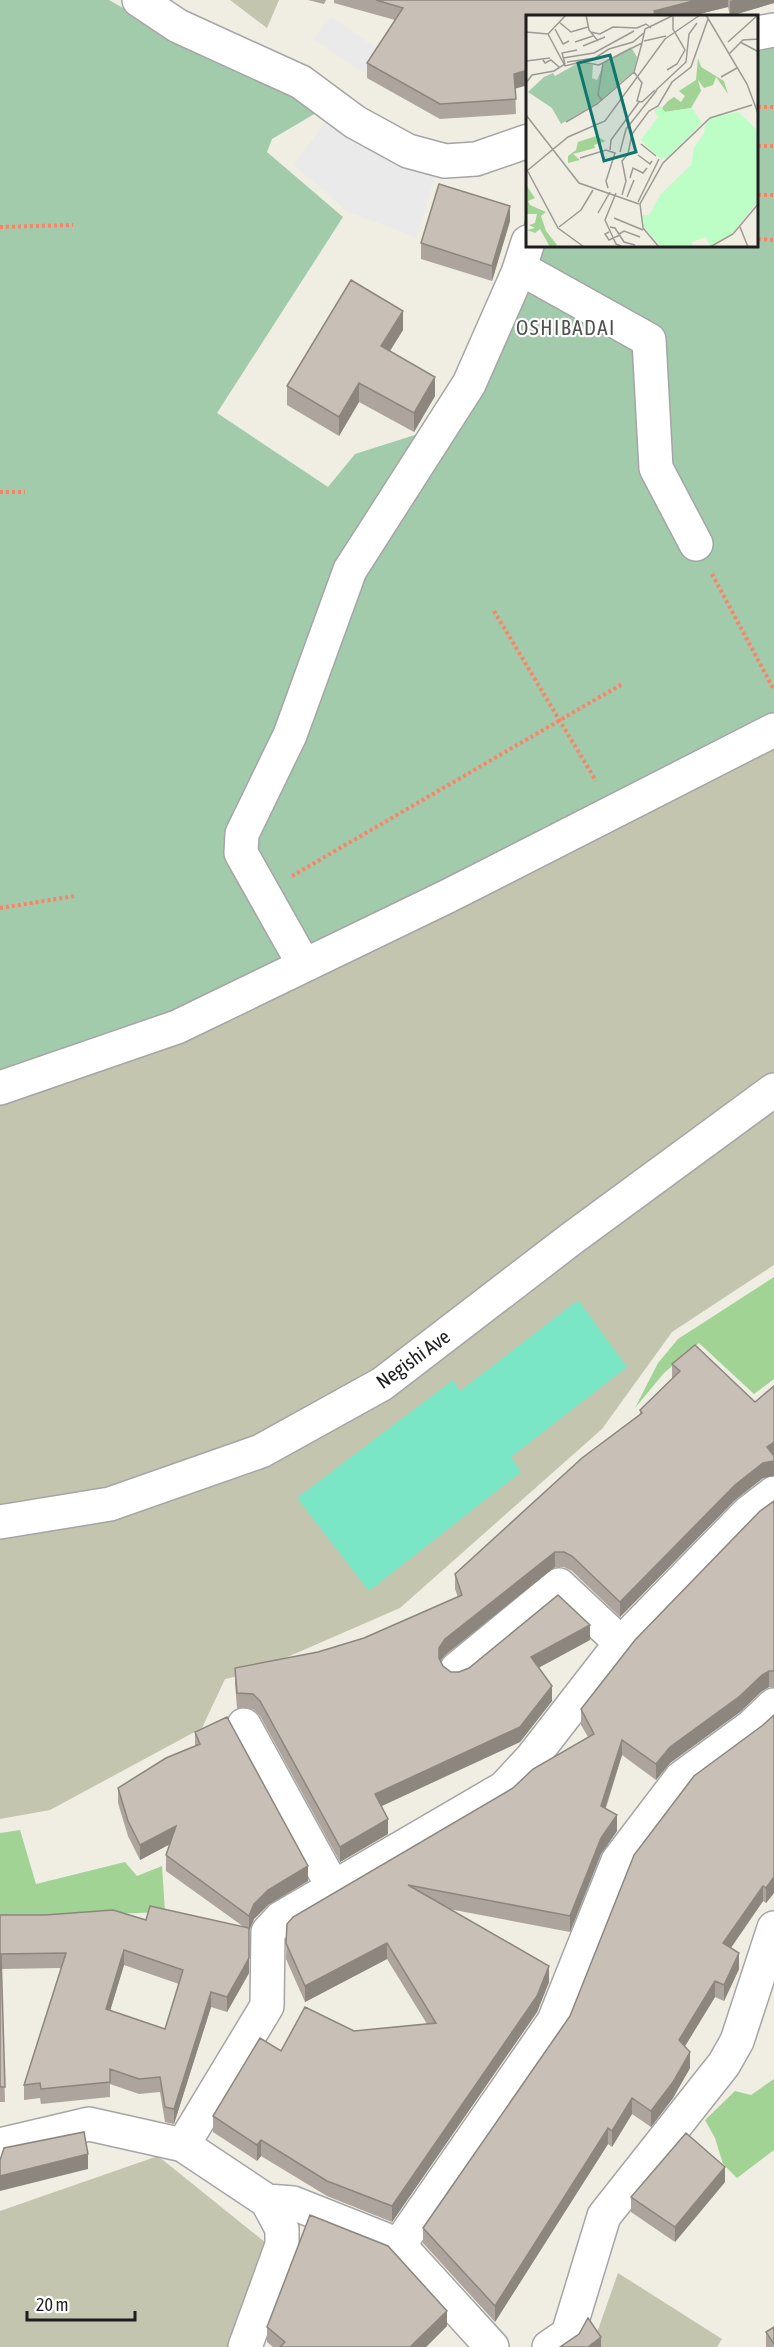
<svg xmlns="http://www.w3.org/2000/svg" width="774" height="2347" viewBox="0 0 774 2347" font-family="'Asap Condensed',sans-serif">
<rect width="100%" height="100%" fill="#f0ede3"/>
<!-- construction -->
<path fill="#c3c5ae" d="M230 0H279L267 28Z
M774 741V1265L672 1332 602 1429 400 1608 248 1674 225 1679 202 1728 50 1810 0 1819V1096Z
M158 2156 271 2247 235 2347H0V2211Z
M618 2273 722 2339 717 2347H592Z"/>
<!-- forest -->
<path fill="#a1d394" d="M774 1277V1379L754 1394 699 1343 664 1373 635 1408 658 1363 678 1339Z
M20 1830 36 1884 125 1862 137 1876 162 1866 165 1912 0 1918V1833Z
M774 2079V2150L737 2178 723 2164 715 2138 705 2120 735 2091 751 2095Z"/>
<!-- cemetery -->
<path fill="#a2cbab" d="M0 0H109L192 47 287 88 316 113 272 139 267 152 343 217 217 413 328 487 355 454 443 426 514 261 528 207V246H758V47L774 44V723L186 1016 0 1082Z"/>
<!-- pitch -->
<path fill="#7ae6c5" d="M578 1300 627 1367 511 1457 521 1472 369 1591 297 1498 453 1380 460 1391Z"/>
<!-- parking -->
<path fill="#eaeaea" d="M331 17 379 50 364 73 314 39Z
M329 117 437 171 416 237 348 212 294 165Z"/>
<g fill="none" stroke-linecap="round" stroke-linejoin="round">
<defs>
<path id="minor" d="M139 0 178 26 301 82 355 122 408 151 445 161 476 159 528 141
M758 33 774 30
M520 268 649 340 656 468 696 544
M304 965 241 853 242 834 290 735 350 570 469 384 518 273 528 242
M0 1088 177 1027 448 896 774 730
M0 1522 110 1504 261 1451 382 1384 571 1239 774 1090
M457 1669 559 1585 621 1643
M244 1725 334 1889
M0 2145 89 2124 183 2145 267 2201 282 2229V2245L245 2347
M183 2145 267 2006 268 1932 281 1918 504 1788 531 1759 621 1643 748 1513 774 1493
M267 2201 293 2203 399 2245 492 2347
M399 2245 554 2021 618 1861 681 1778 752 1726 774 1705
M549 2347 568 2334 604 2216 724 2064 737 2041 774 1928"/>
</defs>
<!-- minor casing -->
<use href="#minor" stroke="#a5a5a5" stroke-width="36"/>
<!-- path -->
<path stroke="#ff8165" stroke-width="4" stroke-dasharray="3 3" stroke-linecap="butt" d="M758 107H774
M758 146H774
M758 195H774
M0 227 73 225
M758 239 774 240
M0 492H25
M712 574 774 690
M494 611 596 781
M292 876 622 684
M0 908 75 896"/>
<!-- minor -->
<use href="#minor" stroke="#fff" stroke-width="33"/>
</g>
<!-- wall -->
<path fill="#aca49d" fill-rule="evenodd" d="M308 0H326L324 4Z
M334 0H774V3L730 16 728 7 691 16H528V85L515 88 516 114 440 119 367 78V63L395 20 334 3Z
M510 221 492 281 421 259V243Z
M403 330 390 351 435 396 414 432 359 402 339 436 287 405V386Z
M672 1364 755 1402 774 1386V1476L763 1478 735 1500 620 1617 572 1571 564 1567H555L445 1655 440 1661 443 1666 451 1672H459L590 1640 539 1667 552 1701 520 1742 382 1806 388 1834 340 1862 260 1716 253 1709 237 1708 235 1683V1668L318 1652 364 1638 458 1597 455 1589V1574L640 1414V1410L672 1379Z
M774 1501V1687H769L762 1691 740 1712 670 1763 656 1780 622 1755 606 1808 617 1831 601 1854 570 1932 449 1909 549 1982 537 2012 392 2222 327 2196 261 2156 257 2161 213 2132V2116L281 2051 354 2031 427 2024 387 1959 305 2002 286 1959 287 1924 513 1788 588 1737 581 1725V1709Z
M774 1715V1893L766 1903 763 1901 731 1948 739 1969 724 2001 715 1997 685 2046 690 2068 673 2098 651 2127 632 2114 612 2147 608 2144 495 2322 423 2243V2228L570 2016 763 1725Z
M195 1732 308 1881 268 1905 254 1919 249 1931V1973L227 2012 211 2007 174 2124 165 2122 160 2092 139 2094 110 2084V2097L41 2104 40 2098 24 2100V2085L61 1968 1 1969 5 2102H0V1915L146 1920 244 1927 166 1871V1855L170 1844 140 1860 128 1836 118 1803V1788L195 1746ZM124 1965 179 1984 165 2029 110 2011Z
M725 2182 675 2242 631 2212V2197Z
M447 2326 426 2347H273L267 2342V2327Z
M774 2327V2347H766V2332Z"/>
<!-- shaded-wall -->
<path fill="#8c867f" d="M697 0H728V7L691 16H648L654 11Z
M733 0H774V3L730 16V1Z
M528 70V85L514 89V74Z
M510 206V221L492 281V266Z
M403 311V330L381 365V346Z
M435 377V396L414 432V413Z
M359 383V402L339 436V417Z
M774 1442V1476L763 1478 735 1500 620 1617V1602L767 1447Z
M555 1552V1567L445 1655 439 1663V1673V1648L445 1639Z
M590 1625V1640L531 1672V1657Z
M769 1671V1687L762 1691 740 1712 670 1763 656 1780V1764L670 1747 762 1675Z
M552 1686V1701L520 1742 375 1809V1794Z
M622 1740V1755L601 1821V1806Z
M617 1815V1831L601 1854 570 1932V1916L601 1838Z
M388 1819V1834L340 1862V1847Z
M176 1826V1841L140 1860V1845Z
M308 1866V1881L268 1905 254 1919 249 1931V1916L254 1904 268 1890Z
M774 1877V1893L766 1903V1888Z
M763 1886V1901L723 1959V1943Z
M249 1928V1973L227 2012V1997Z
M387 1943V1959L305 2002V1986Z
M124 1950V1965L106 2024V2009Z
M739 1953V1969L724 2001V1985Z
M549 1966V1982L537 2012 392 2222V2206Z
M715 1981V1997L679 2056V2040Z
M211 1992V2007L174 2124V2109Z
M690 2052V2068L673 2098 651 2127V2111Z
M632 2098V2114L612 2147V2131Z
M608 2128V2144L495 2322V2306Z
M261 2140V2156L257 2161V2145Z
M88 2154V2169L0 2191V2176Z
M725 2167V2182L675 2242V2227Z
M447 2311V2326L426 2347H410Z
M601 2337V2347H588Z"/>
<!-- building -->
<path fill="#c8bfb6" stroke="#8c867f" stroke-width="1.5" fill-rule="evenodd" d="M376 0H697L654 11 655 14 648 16H528V70L514 74 516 99 440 104 367 63 403 8Z
M439 184 510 206 492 266 421 243Z
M351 280 403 311 381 346 435 377 414 413 359 383 339 417 287 386Z
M695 1345 755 1402 774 1386V1442L767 1447 774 1456V1461L763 1463 735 1485 620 1602 572 1556 564 1552H555L445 1639 439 1648V1658L443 1666 451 1672H459L469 1668 558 1595 590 1625 531 1657 552 1686 520 1727 375 1794 388 1819 340 1847 260 1701 253 1694 237 1693 235 1668 318 1652 364 1638 462 1595 455 1574 582 1458 642 1413 640 1410 680 1371 672 1364Z
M774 1501V1671H769L762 1675 740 1696 670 1747 656 1764 622 1740 601 1806 617 1815 601 1838 570 1916 408 1885 549 1966 537 1996 392 2206 327 2181 261 2140 257 2145 213 2116 260 2038 281 2051 305 2007 354 2031 436 2023 387 1943 305 1986 286 1943 287 1924 293 1917 513 1788 533 1769 594 1734 581 1709 635 1640 760 1511Z
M774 1715V1877L766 1888 763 1886 723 1943 739 1953 724 1985 715 1981 679 2040 690 2052 673 2082 651 2111 632 2098 612 2131 608 2128 495 2306 423 2228 570 2016 634 1855 694 1776 763 1725Z
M227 1717 308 1866 268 1890 254 1904 249 1916 166 1855 176 1826 140 1845 128 1821 118 1788 166 1758 200 1744 195 1732Z
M150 1906 249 1928V1958L227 1997 211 1992 174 2109 165 2107 160 2077 139 2079 110 2069V2082L41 2089 40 2083 24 2085 66 1953 1 1954 5 2087H0V1915H45L113 1910 146 1920ZM124 1950 183 1970 165 2029 106 2009Z
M84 2132 88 2154 0 2176V2160L4 2148Z
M686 2133 725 2167 675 2227 631 2197Z
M310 2215 388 2246 447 2311 410 2347H280L285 2342 267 2327Z
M588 2318 601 2337 588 2347H560L579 2334Z
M774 2327V2344L766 2332Z"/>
<g text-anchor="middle" stroke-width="4.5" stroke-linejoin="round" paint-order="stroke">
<!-- street labels -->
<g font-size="20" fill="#1e1e1e" stroke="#fff">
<text transform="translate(413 1359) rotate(-36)" y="7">Negishi Ave</text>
</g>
<!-- neighbourhood labels -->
<g font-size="21" letter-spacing="1.5" fill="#515151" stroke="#fff">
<text x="566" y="335">OSHIBADAI</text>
</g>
</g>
<!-- overview -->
<g transform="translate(526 15)">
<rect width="232" height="232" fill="#f0ede3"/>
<path d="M172 43 175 52 198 66 202 79 190 62 187 70 178 73 172 65 175 76 165 93 139 97 136 93 142 86 148 82 155 87 159 81 153 76 170 65ZM70 121 80 126 68 130 69 133 47 139 54 145 42 148V141L50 135 52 127ZM0 170 9 183 2 186 4 190 20 197 15 201 20 216 31 230 29 232H24L14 214 9 218 1 215 9 213 3 210 9 208 11 199H0Z" fill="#a1d394"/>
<path d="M105 32 111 42 108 56 71 88 35 109 26 93 2 77 18 62 27 58 29 61 54 47 67 50 66 63 71 65 79 46Z" fill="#a2cbab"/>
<path d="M134 91 139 97 166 93 176 108 141 143 135 144 115 125 132 102 128 96ZM212 97 232 116V186L204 221 184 231 180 222 166 227 167 232H135L117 211 116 200H123L135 179 165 150 168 132 178 119 179 110 185 103Z" fill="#bcfec6"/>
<path fill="none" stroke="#9c9a94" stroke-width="1.5" d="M60 0 63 15 72 26M180 0 221 69 233 101M33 7 45 17 62 12M29 14 37 29 43 26M0 17 22 19 40 0M64 17 74 19 87 12 111 13 120 9 125 13M22 19 39 51 55 47 73 50 116 28 119 14 148 0M118 26 140 21M49 27 67 21M202 27 232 0M214 27 233 37M116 28 108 57 116 68 111 86 116 87 129 75M57 31 79 22M83 34 107 27 119 17M203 39 217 25 233 24M37 43 68 38 108 16M17 45 19 48 25 45 33 52M0 46 24 43M41 47 69 43 83 34M141 55 151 49 159 35 147 14V2M195 62 211 53M0 68 6 60 28 56 39 49 36 38 51 35M130 75 160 47 163 19 171 8M76 85 72 80 77 48M0 100 53 168 113 189M40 107 71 89 108 57M115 129 130 141M84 135 85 125 113 87M94 137 100 114 131 75M112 140 124 149 126 146M54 143 80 135 89 138 80 166 82 173M0 153 32 213 58 232M2 155 42 122 79 106 139 24 174 0M104 163 107 153 117 158 121 153M90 178 79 205 90 229 97 232M96 180 100 166 96 146 102 139 106 119 123 96 132 91 146 67 165 52 182 4M101 182 108 165M112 187 133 144M72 198 84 177M88 203 117 215M33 212 55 195 67 175M84 212 89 213 98 227 109 230M214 212 222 232M83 217 79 219 83 225 94 220M93 219 98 216 114 222M133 232 117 213 114 189 137 148 184 103 226 90M184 232 207 219 233 188"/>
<path fill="#0f766e" fill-opacity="0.15" stroke="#0f766e" stroke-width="3" d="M84 40 110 137 78 146 52 48Z"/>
<rect width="232" height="232" fill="none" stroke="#1e1e1e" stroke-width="3"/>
</g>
<!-- scale -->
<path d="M27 2311v9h108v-9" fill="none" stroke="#1e1e1e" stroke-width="3"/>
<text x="36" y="2311" font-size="18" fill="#1e1e1e" stroke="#ffffff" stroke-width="4.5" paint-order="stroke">20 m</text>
</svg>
